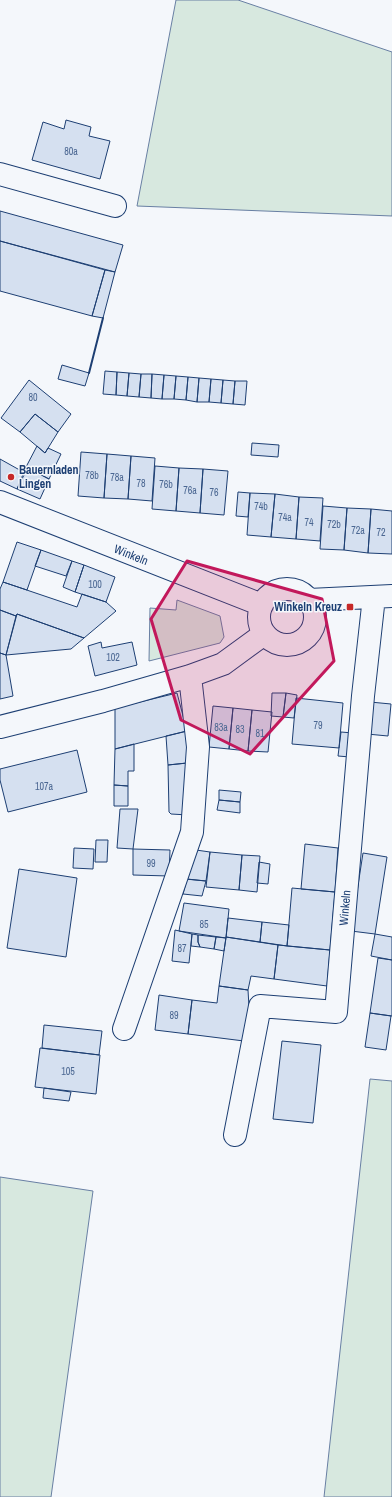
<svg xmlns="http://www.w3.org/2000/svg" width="392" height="1497" viewBox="0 0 392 1497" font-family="'Archivo Narrow',sans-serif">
<rect width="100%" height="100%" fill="#f4f7fb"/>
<!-- green -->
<path fill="#d7e8df" stroke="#687fa3" d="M176 0H238L392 52V216L137 206Z
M177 600 220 616 224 637 220 643 149 661 150 608 176 610Z
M370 1079 392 1081V1497H324Z
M0 1177 93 1191 51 1497H0Z"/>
<!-- building -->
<path fill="#d5e0f0" stroke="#1d3f73" d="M66 120 91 127 89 136 110 141 100 179 32 160 43 122 64 129Z
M0 211 123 245 115 272 0 241Z
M0 241 105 270 92 316 0 291Z
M105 270 115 272 103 318 92 316Z
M62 365 89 373 85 386 58 379Z
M105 371 117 372 116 395 103 394Z
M117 372 129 373 127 396 116 395Z
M129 373 141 374 139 397 127 396Z
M141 374H152L151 398 139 397Z
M152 374 164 375 162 399 151 398Z
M164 375 176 376 174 399H162Z
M176 376 188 377 186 400 174 399Z
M188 377 199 378 197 402 186 400Z
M199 378 211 379 209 402H197Z
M211 379 223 380 221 403 209 402Z
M29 380 71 414 58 432 35 414 20 432 1 418Z
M223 380 235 381 233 404 221 403Z
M235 381H247L245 405 233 404Z
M35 414 58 432 45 453 20 432Z
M252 443 279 445 278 457 251 455Z
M37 446 45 453 48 448 61 454 49 479 26 467Z
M81 452 107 454 104 498 78 496Z
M107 454 131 456 128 499 104 498Z
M131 456 155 458 152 501 128 499Z
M0 459 25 473 17 489 0 481Z
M155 466 179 468 176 511 152 509Z
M26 467 49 479 40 499 17 489Z
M179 468 203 469 200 513 176 511Z
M203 469 228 471 224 515 200 513Z
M238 492 250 493 248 517 236 516Z
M250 493 275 494 271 537 247 535Z
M275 494 299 497 296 539 271 537Z
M299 497 323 498 320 541 296 539Z
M323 506 347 508 344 550 320 549Z
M347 508 371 509 368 553 344 550Z
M371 509 392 511V554L368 553Z
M17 542 41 550 27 590 3 582Z
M41 550 72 561 66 576 35 566Z
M72 561 84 565 75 592 63 587Z
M84 565 115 577 106 602 75 592Z
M3 582 77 607 82 594 106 602 116 611 84 638 17 614 16 616 0 610V589Z
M0 610 16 616 6 655 0 653Z
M17 614 84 638 71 649 6 655Z
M101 642 102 648 132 642 137 665 95 676 88 646Z
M0 653 6 655 13 696 0 699Z
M177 693 187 731 115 749V708Z
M272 693H286L283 717 271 716Z
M286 693 297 695 294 718 283 717Z
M296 698 343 703 339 748 292 744Z
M370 702 391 704 388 736 367 734Z
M213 706 233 708 229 749 209 747Z
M233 708 252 710 248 751 229 749Z
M252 710 272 712 268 752 248 751Z
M187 731V763L168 765 166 736Z
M341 732 353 733 350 757 338 756Z
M134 744V771H128V786L114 785 115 749Z
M77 750 87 792 8 812 0 780V769Z
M187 763 188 815 171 814 169 812 168 765Z
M114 785 128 786V806H114Z
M219 790 241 792 240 802 219 800Z
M219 800 240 802V813L217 810Z
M120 809H138L133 849 117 848Z
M96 840H108L107 862H95Z
M305 844 338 848 335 892 301 889Z
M74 848 94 849 93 869 73 868Z
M133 849 170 850 169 876 133 875Z
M196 850 210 852 206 881 185 879Z
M210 852 242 855 239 890 206 887Z
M363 853 387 857 375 934 351 931Z
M242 855 260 856 257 892 239 890Z
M259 862 270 864 268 884 257 883Z
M19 869 77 878 66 957 7 948Z
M187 879 206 881 202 896 183 894Z
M292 888 335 892 330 950 287 946Z
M184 903 229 909 226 938 179 931Z
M228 918 262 922 260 942 226 937Z
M262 922 289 925 287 946 260 942Z
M175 930 192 934 189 963 172 961Z
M192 934 198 935V942L200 947 191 946Z
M375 934 392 937V960L371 956Z
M198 935 216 937 214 949 200 947 198 942Z
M216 937 226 938 224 951 214 949Z
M226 937 278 945 274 979 251 976 248 990 219 986Z
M278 945 330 950 327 986 274 979Z
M378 958 392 960V1016L370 1013Z
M219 986 248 990 249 1007 244 1041 188 1034 192 1000 217 1003Z
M159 995 192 1000 188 1034 155 1030Z
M370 1013 391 1016 386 1050 365 1047Z
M44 1025 102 1031 99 1055 42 1048Z
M282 1041 321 1045 313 1123 273 1119Z
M40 1048 100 1055 96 1094 35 1087Z
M44 1088 71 1092 69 1101 43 1098Z"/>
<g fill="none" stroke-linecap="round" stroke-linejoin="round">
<defs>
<path id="minor" d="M0 174 115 206
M0 502 262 605
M259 617a28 28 0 1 1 56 0a28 28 0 1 1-56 0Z
M309 600 392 596
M0 727 103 701 190 676 223 664 264 634
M124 1029 192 832 198 747 190 676
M235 1135 260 1006 336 1012 363 696 374 597"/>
</defs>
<!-- minor casing -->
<use href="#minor" stroke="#1d3f73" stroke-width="24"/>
<!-- minor -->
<use href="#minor" stroke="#f4f7fb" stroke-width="22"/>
<!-- wall -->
<path stroke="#1d3f73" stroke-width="2" d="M89 373 103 318"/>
</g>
<!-- marked area -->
<path fill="#c2185b" fill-opacity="0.2" stroke="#c2185b" stroke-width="3" stroke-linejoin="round" d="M187 561 322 599 334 661 250 754 181 720 151 619Z"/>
<!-- markers -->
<g fill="#c62828" stroke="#f4f7fb" stroke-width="1.5">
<circle cx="11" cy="477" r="4"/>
<rect x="346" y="603" width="8" height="8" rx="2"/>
</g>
<g text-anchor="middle" stroke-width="3" stroke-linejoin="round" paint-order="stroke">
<!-- number labels -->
<g font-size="10" fill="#4b6792">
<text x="71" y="155">80a</text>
<text x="33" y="401">80</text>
<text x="92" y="479">78b</text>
<text x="117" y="481">78a</text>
<text x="141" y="487">78</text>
<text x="166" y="488">76b</text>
<text x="190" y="494">76a</text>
<text x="214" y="496">76</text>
<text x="261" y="510">74b</text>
<text x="285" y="521">74a</text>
<text x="309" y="526">74</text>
<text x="334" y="528">72b</text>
<text x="358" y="534">72a</text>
<text x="381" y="536">72</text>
<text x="95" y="588">100</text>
<text x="113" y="661">102</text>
<text x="318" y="729">79</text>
<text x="221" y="731">83a</text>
<text x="240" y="733">83</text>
<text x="260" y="737">81</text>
<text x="44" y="790">107a</text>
<text x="151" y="867">99</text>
<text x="204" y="928">85</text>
<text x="182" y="952">87</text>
<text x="174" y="1019">89</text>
<text x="68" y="1075">105</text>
</g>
<!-- poi labels -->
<g font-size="12" font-weight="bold" fill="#1d3f73" stroke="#f4f7fb" text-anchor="start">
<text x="19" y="474">Bauernladen<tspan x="19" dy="14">Lingen</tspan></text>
<text x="342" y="611" text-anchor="end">Winkeln Kreuz</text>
</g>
<!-- street labels -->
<g font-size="12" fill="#1d3f73" stroke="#f4f7fb">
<text transform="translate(131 555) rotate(22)" y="4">Winkeln</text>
<text transform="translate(345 908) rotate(-85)" y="4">Winkeln</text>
</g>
</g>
</svg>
